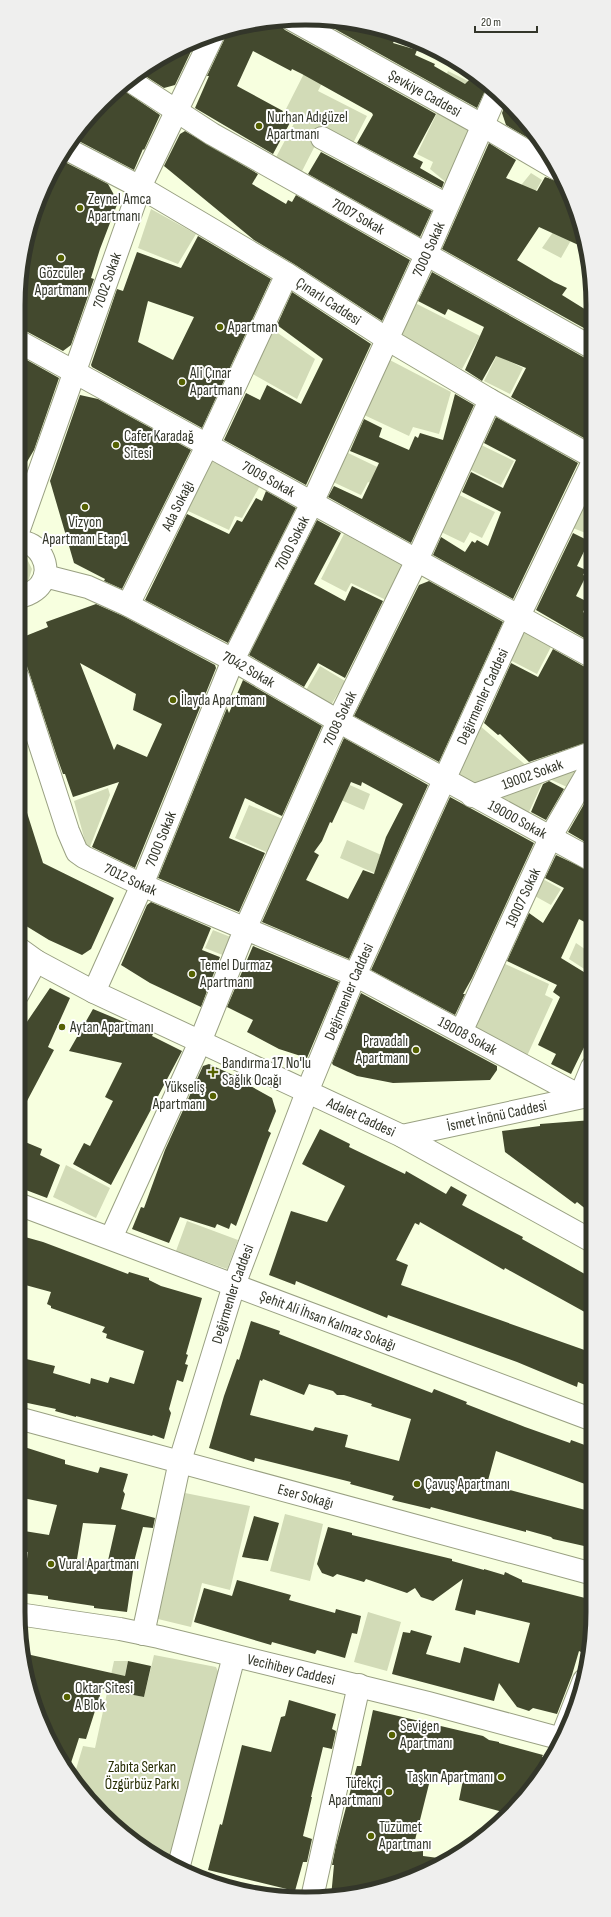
<svg xmlns="http://www.w3.org/2000/svg" width="611" height="1917" viewBox="0 0 611 1917" font-family="'Sofia Sans Condensed',sans-serif">
<rect width="100%" height="100%" fill="#f7ffdf"/>
<!-- green -->
<path fill="#d2dbb7" d="M318 46 336 55 318 91 367 116 350 149 321 134 300 175 274 161 298 116 286 109Z
M448 71 468 81 458 102 438 93Z
M437 113 472 132 448 184 430 169 433 162 417 154Z
M531 173 542 180 517 224 505 219 522 184Z
M572 205 578 228 561 258 542 248Z
M151 209 196 234 178 264 138 248Z
M415 303 480 336 462 369 398 335Z
M272 329 315 359 297 399 251 373Z
M497 355 523 368 510 394 484 381Z
M386 358 451 392 439 434 413 427 409 436 362 414Z
M477 443 514 461 501 485 465 467Z
M348 453 394 475 388 490 368 482 361 495 333 482Z
M211 461 261 484 242 518 235 516 229 530 186 510Z
M591 485V526L588 534 568 526Z
M457 494 495 512 482 538 470 532 464 543 439 531Z
M344 534 404 567 386 600 351 583 346 592 321 579Z
M18 553 26 557 32 569 28 582 18 589Z
M524 628 553 643 537 674 508 659Z
M320 666 345 681 330 707 305 692Z
M479 725 529 768 478 789 451 776Z
M579 763 567 787 545 777 529 812 488 794Z
M327 775 370 794 364 810 320 791Z
M108 788 110 795 88 852 74 801Z
M249 805 290 822 275 856 235 838Z
M347 840 402 864 395 882 340 858Z
M541 878 561 889 551 905 533 895Z
M213 930 238 940 230 958 205 948Z
M576 943 592 954V974L569 959Z
M501 962 549 984 545 995 553 999 527 1056 470 1031Z
M66 1165 110 1188 96 1218 53 1197Z
M187 1221 238 1240 227 1269 176 1251Z
M185 1493 250 1506 230 1590 202 1583 191 1627 158 1619Z
M285 1514 323 1524 310 1581 270 1571Z
M368 1612 401 1622 387 1671 354 1662Z
M154 1655 216 1667 221 1678 175 1867 131 1840 90 1801 74 1776 83 1746 95 1748 114 1661H128L124 1680 125 1693 144 1697Z"/>
<!-- building -->
<path fill="#43492e" fill-rule="evenodd" d="M317 19 362 24 396 37 393 43 417 50 415 55 435 64 434 66 465 84 471 78 487 87 477 108Z
M279 21 281 26 285 30 436 114 413 157 423 162 420 168 444 182 442 188 357 143 373 115 372 113 302 74 292 69 291 71 253 51 237 86 283 111 282 113 292 119 273 154 195 108 209 76H207L224 40 226 30 250 23Z
M192 42 195 43 175 85 164 88 139 72 146 66Z
M120 88 160 115 144 150 143 149 134 170 73 138 93 114 99 117 114 93Z
M506 103 522 116 532 131 528 138 506 125 502 113Z
M185 131 258 174 252 184 286 204 288 200 292 202 296 195 410 260 382 321 294 264 254 240 164 166 180 134Z
M489 143 516 160 506 178 537 191 545 177 557 181 564 179 585 248 539 227 517 260 554 282 567 288 562 295 591 313V332L442 249Z
M321 152 432 211 420 237 308 174Z
M59 159 108 184 118 202 100 249 91 278 94 279 71 345 63 351 24 330 18 329V306L22 267 42 207 37 205 40 195Z
M198 236 271 279 202 428 92 367 91 365 117 289 123 291 137 252 181 268ZM148 301 194 317 173 360 138 342Z
M432 272 585 358 591 359V442L511 397 526 368 496 356 482 381 465 370 484 327 448 309 445 315 418 301Z
M292 292 371 344 306 485 224 440 246 393 260 400 267 385 301 404 323 359 277 325Z
M18 355 59 378 34 450 18 477Z
M455 394 474 405 411 543 328 497 334 486 362 499 379 463 350 451 364 419 382 428 379 437 409 450 415 436 418 438 420 433 443 440Z
M80 395 98 399 191 450 122 589 104 581 105 579 74 563 50 481Z
M496 417 578 463 513 599 433 555 441 537 465 552 472 541 475 543 477 540 488 546 501 512 462 492 471 472 503 488 516 460 484 443Z
M266 491 296 508 228 643 145 600 187 514 229 534 237 520 242 522 256 498 262 501Z
M317 520 341 533 314 584 345 601 352 586 383 601 345 678 318 663 304 687 249 655Z
M573 533 589 541 577 566 586 570 583 575 586 576 576 596 588 602 583 612 591 617V642L536 610Z
M429 581 503 622 439 762 354 716 419 585Z
M96 604 123 616 215 665 216 668 135 868 92 847 119 782 73 797 65 774H63L57 757 18 639 48 627 46 622ZM80 663 136 694 133 710 162 724 147 757 117 744 114 750Z
M553 649 585 667 591 668V741L529 762 500 734 498 735 484 723 511 663 538 677Z
M243 680 322 726 282 816 245 798 229 838 265 853 239 912 158 878 227 708 229 713Z
M344 738 428 785 349 959 262 922ZM351 782 361 786 362 782 403 804 386 837 374 874 363 870 348 899 306 880 319 855 314 852 322 841 330 822 332 823Z
M549 781 564 789 546 820 531 812 543 784Z
M22 797 43 863 114 898 91 949 82 955 49 940 18 921V798Z
M450 797 534 843 472 978 463 994H465L455 1015 371 970Z
M587 799 592 802V846L568 832Z
M556 855 592 872V926L579 919 561 958 592 977V1031L571 1074 551 1064 556 1054 538 1045 560 997 553 992 557 985 507 961 529 913 543 923 564 888 545 878Z
M151 902 211 928 202 950 220 957 201 1007 150 983 121 965 147 905Z
M253 946 339 982 307 1058 279 1049 247 1032 253 1020 227 1007Z
M50 988 70 998 48 1047 54 1050 18 1118V1035Z
M361 993 497 1066V1070L490 1080 393 1083 357 1076 333 1065 332 1063Z
M93 1009 153 1034 152 1036 182 1051 111 1185 73 1164 84 1143 90 1146 113 1101 105 1097 122 1063 69 1051Z
M209 1064 246 1081 245 1083 272 1098 276 1111 268 1131 271 1133 268 1140 236 1226 231 1223 229 1229 217 1224 215 1228 180 1217 169 1243 132 1229 141 1207 144 1208 165 1150 203 1066Z
M592 1120V1214L577 1202 575 1204 505 1152 502 1131 540 1126V1124Z
M320 1129 350 1144 349 1147 405 1174 406 1171 446 1194 451 1186 467 1195 462 1205 523 1237 522 1239 592 1278V1316L505 1268 504 1270 420 1222 419 1225 415 1223 396 1260 408 1265 401 1285 593 1353V1388L578 1382 577 1387 517 1362 388 1315 387 1318 296 1281 295 1285 269 1275 291 1211 327 1222 345 1186 302 1164Z
M18 1139 42 1149 40 1155 60 1165 47 1198 18 1187Z
M18 1235 43 1242 128 1274 129 1272 149 1278V1280L161 1286 202 1298 186 1354 188 1355 185 1364 188 1365 183 1382 177 1380 169 1409 171 1413 164 1439 153 1435 152 1436 76 1416V1417L55 1411 56 1409 18 1401V1357L55 1366 53 1373 90 1384 91 1378 108 1383 110 1377 134 1384 144 1351 106 1338 107 1334 102 1332 105 1327 51 1308V1306L47 1304 51 1292 18 1283Z
M251 1321 280 1331 279 1334 432 1393 434 1389 467 1402 466 1404 525 1427 570 1443 571 1440 593 1448V1487L496 1451 487 1484 593 1512V1548L553 1539 551 1537 526 1530V1532L431 1507 430 1509 392 1500 394 1496 350 1484 351 1482 255 1458 254 1462 209 1448 224 1396 237 1359 239 1360ZM263 1379 304 1395 309 1384 333 1391 337 1395H344L372 1404 371 1406 411 1419 399 1461 345 1447 348 1435 315 1427 313 1431 250 1415 260 1380 262 1381Z
M18 1445 65 1460V1464L98 1473 100 1467 128 1474 123 1491 125 1494 121 1509 155 1518 153 1528 143 1527 135 1558 127 1612 94 1608V1606L48 1599V1596L22 1593 28 1552 18 1551V1530L49 1535 57 1505 18 1497ZM83 1523 116 1525 107 1565 77 1559Z
M254 1516 279 1523 268 1561 242 1557Z
M328 1527 352 1533V1535L452 1559V1561L484 1570V1569L504 1575 505 1572 522 1580V1582L593 1600 590 1637 587 1648 583 1646 581 1652 579 1651 572 1675 557 1714 533 1708 529 1711 517 1707 499 1683 494 1701 392 1674 403 1632 410 1633 411 1630 432 1636 426 1654 460 1663 464 1647 519 1663 530 1623 476 1610 475 1615 455 1610 463 1579 433 1601 421 1597 415 1588 407 1593 366 1579 364 1582 337 1574 333 1577 322 1573 317 1564Z
M237 1580 291 1595 289 1600 335 1613 336 1609 361 1616 357 1634 352 1633 345 1658 317 1650 315 1654 272 1642 271 1645 194 1622 204 1588 232 1596Z
M22 1653 125 1676 128 1661 151 1666 144 1697 102 1689 86 1739 79 1738 69 1769 40 1721 23 1667Z
M289 1700 336 1714 332 1729 336 1731 332 1749 323 1747 311 1797H312L303 1836 312 1839 307 1862H303L295 1891 208 1870 220 1824 222 1825 242 1745 271 1752 281 1717 285 1716Z
M373 1710 483 1736 489 1740 499 1742V1743L543 1755 542 1757 551 1760 545 1771 510 1814 459 1800 463 1780 432 1772 412 1852 423 1851V1856L446 1859 380 1889 331 1897 334 1865H332L336 1845 357 1766H361Z"/>
<g fill="none" stroke-linecap="round" stroke-linejoin="round">
<defs>
<g id="minor">
<path id="s1" d="M291 19 482 125 557 169"/>
<path id="s2" d="M129 80 212 134 591 347"/>
<path d="M322 138 447 205"/>
<path id="s3" d="M65 148 140 187 287 274 387 339 490 400 591 456"/>
<path id="s4" d="M18 341 591 656"/>
<path id="s5" d="M18 532 140 187 213 35"/>
<path d="M18 542C39 540 53 567 41 584 36 592 26 595 18 598"/>
<path id="s6" d="M45 576 88 587 128 605 233 660 338 721 592 860"/>
<path id="s7" d="M128 605 207 446 287 274"/>
<path id="s8" d="M18 677 68 831 77 852 84 857 142 885 355 975 580 1096 592 1067"/>
<path id="s9" d="M472 796 591 753"/>
<path id="s10" d="M94 992 142 885 233 660 312 503 426 255 496 95"/>
<path d="M18 994 36 961"/>
<path id="s11" d="M461 1032 551 836 591 767"/>
<path id="s12" d="M18 1204 593 1420"/>
<path id="s13" d="M111 1238 200 1042 246 927 338 721 417 560 490 400"/>
<path id="s14" d="M18 1418 593 1574"/>
<path id="s15" d="M18 1614 120 1629 159 1637 428 1703 562 1739"/>
<path id="s16" d="M143 1634 180 1461 234 1285 307 1092 355 975 519 616 591 466"/>
<path d="M561 1739 584 1680"/>
<path d="M178 1869 234 1656"/>
<path d="M312 1898 359 1685"/>
</g>
<g id="major">
<path id="s17" d="M18 948 36 961 94 992 402 1136 592 1241"/>
<path id="s18" d="M402 1136 592 1095"/>
</g>
</defs>
<!-- minor casing -->
<use href="#minor" stroke="#99a082" stroke-width="24"/>
<!-- major casing -->
<use href="#major" stroke="#99a082" stroke-width="24"/>
<!-- minor -->
<use href="#minor" stroke="#fff" stroke-width="22"/>
<!-- major -->
<use href="#major" stroke="#fff" stroke-width="22"/>
</g>
<!-- markers -->
<g fill="#556102" stroke="#fff" stroke-width="1.5">
<circle cx="259" cy="126" r="4"/>
<circle cx="80" cy="208" r="4"/>
<circle cx="61" cy="258" r="4"/>
<circle cx="220" cy="327" r="4"/>
<circle cx="182" cy="382" r="4"/>
<circle cx="116" cy="445" r="4"/>
<circle cx="85" cy="507" r="4"/>
<circle cx="173" cy="700" r="4"/>
<circle cx="192" cy="974" r="4"/>
<circle cx="62" cy="1027" r="4"/>
<circle cx="416" cy="1050" r="4"/>
<path d="M211 1066h4v4h4v4h-4v4h-4v-4h-4v-4h4z"/>
<circle cx="213" cy="1096" r="4"/>
<circle cx="417" cy="1484" r="4"/>
<circle cx="51" cy="1564" r="4"/>
<circle cx="67" cy="1697" r="4"/>
<circle cx="392" cy="1735" r="4"/>
<circle cx="501" cy="1777" r="4"/>
<circle cx="389" cy="1792" r="4"/>
<circle cx="371" cy="1836" r="4"/>
</g>
<g text-anchor="middle" stroke-width="4" stroke-linejoin="round" paint-order="stroke">
<!-- street labels -->
<g font-size="15" fill="#33362a" stroke="#fff">
<text dy="5" stroke="none"><textPath href="#s1" startOffset="153">Şevkiye Caddesi</textPath></text>
<text dy="5" stroke="none"><textPath href="#s2" startOffset="267">7007 Sokak</textPath></text>
<text dy="5" stroke="none"><textPath href="#s10" startOffset="815">7000 Sokak</textPath></text>
<text dy="5" stroke="none"><textPath href="#s5" startOffset="267">7002 Sokak</textPath></text>
<text dy="5" stroke="none"><textPath href="#s3" startOffset="305">Çınarlı Caddesi</textPath></text>
<text dy="5" stroke="none"><textPath href="#s4" startOffset="286">7009 Sokak</textPath></text>
<text dy="5" stroke="none"><textPath href="#s7" startOffset="111">Ada Sokağı</textPath></text>
<text dy="5" stroke="none"><textPath href="#s10" startOffset="491">7000 Sokak</textPath></text>
<text dy="5" stroke="none"><textPath href="#s6" startOffset="225">7042 Sokak</textPath></text>
<text dy="5" stroke="none"><textPath href="#s16" startOffset="1000">Değirmenler Caddesi</textPath></text>
<text dy="5" stroke="none"><textPath href="#s13" startOffset="568">7008 Sokak</textPath></text>
<text dy="5" stroke="none"><textPath href="#s9" startOffset="64">19002 Sokak</textPath></text>
<text dy="5" stroke="none"><textPath href="#s6" startOffset="533">19000 Sokak</textPath></text>
<text dy="5" stroke="none"><textPath href="#s10" startOffset="167">7000 Sokak</textPath></text>
<text dy="5" stroke="none"><textPath href="#s8" startOffset="245">7012 Sokak</textPath></text>
<text dy="5" stroke="none"><textPath href="#s11" startOffset="148">19007 Sokak</textPath></text>
<text dy="5" stroke="none"><textPath href="#s16" startOffset="676">Değirmenler Caddesi</textPath></text>
<text dy="5" stroke="none"><textPath href="#s8" startOffset="617">19008 Sokak</textPath></text>
<text dy="5" stroke="none"><textPath href="#s18" startOffset="97">İsmet İnönü Caddesi</textPath></text>
<text dy="5" stroke="none"><textPath href="#s17" startOffset="383">Adalet Caddesi</textPath></text>
<text dy="5" stroke="none"><textPath href="#s16" startOffset="352">Değirmenler Caddesi</textPath></text>
<text dy="5" stroke="none"><textPath href="#s12" startOffset="331">Şehit Ali İhsan Kalmaz Sokağı</textPath></text>
<text dy="5" stroke="none"><textPath href="#s14" startOffset="298">Eser Sokağı</textPath></text>
<text dy="5" stroke="none"><textPath href="#s15" startOffset="279">Vecihibey Caddesi</textPath></text>
</g>
<!-- poi labels -->
<g font-size="15" fill="#33362a" stroke="#fff" text-anchor="start">
<text x="267" y="122">Nurhan Adıgüzel<tspan x="267" dy="17">Apartmanı</tspan></text>
<text x="88" y="204">Zeynel Amca<tspan x="88" dy="17">Apartmanı</tspan></text>
<text x="61" y="278" text-anchor="middle">Gözcüler<tspan x="61" dy="17">Apartmanı</tspan></text>
<text x="228" y="332">Apartman</text>
<text x="190" y="378">Ali Çınar<tspan x="190" dy="17">Apartmanı</tspan></text>
<text x="124" y="441">Cafer Karadağ<tspan x="124" dy="17">Sitesi</tspan></text>
<text x="85" y="527" text-anchor="middle">Vizyon<tspan x="85" dy="17">Apartmanı Etap 1</tspan></text>
<text x="181" y="705">İlayda Apartmanı</text>
<text x="200" y="970">Temel Durmaz<tspan x="200" dy="17">Apartmanı</tspan></text>
<text x="70" y="1032">Aytan Apartmanı</text>
<text x="408" y="1046" text-anchor="end">Pravadalı<tspan x="408" dy="17">Apartmanı</tspan></text>
<text x="222" y="1068">Bandırma 17 No'lu<tspan x="222" dy="17">Sağlık Ocağı</tspan></text>
<text x="205" y="1092" text-anchor="end">Yükseliş<tspan x="205" dy="17">Apartmanı</tspan></text>
<text x="425" y="1489">Çavuş Apartmanı</text>
<text x="59" y="1569">Vural Apartmanı</text>
<text x="75" y="1693">Oktar Sitesi<tspan x="75" dy="17">A Blok</tspan></text>
<text x="400" y="1731">Sevigen<tspan x="400" dy="17">Apartmanı</tspan></text>
<text x="493" y="1782" text-anchor="end">Taşkın Apartmanı</text>
<text x="381" y="1788" text-anchor="end">Tüfekçi<tspan x="381" dy="17">Apartmanı</tspan></text>
<text x="379" y="1832">Tüzümet<tspan x="379" dy="17">Apartmanı</tspan></text>
</g>
<!-- park labels -->
<g font-size="15" fill="#282e04" stroke="#fff">
<text x="142" y="1772">Zabıta Serkan<tspan x="142" dy="17">Özgürbüz Parkı</tspan></text>
</g>
</g>
<!-- crop -->
<path d="M0 0H611V1917H0ZM305 25H306A280 280 0 0 1 586 305V1612A280 280 0 0 1 306 1892H305A280 280 0 0 1 25 1612V305A280 280 0 0 1 305 25Z" fill="#efefee" fill-rule="evenodd"/>
<path fill="none" stroke="#33362a" stroke-width="5" d="M305 25H306A280 280 0 0 1 586 305V1612A280 280 0 0 1 306 1892H305A280 280 0 0 1 25 1612V305A280 280 0 0 1 305 25Z"/>
<!-- scale -->
<path d="M475 26v6h62v-6" fill="none" stroke="#33362a" stroke-width="2"/>
<text x="481" y="26" font-size="12" fill="#33362a" stroke="#ffffff" stroke-width="3" paint-order="stroke">20 m</text>
</svg>
